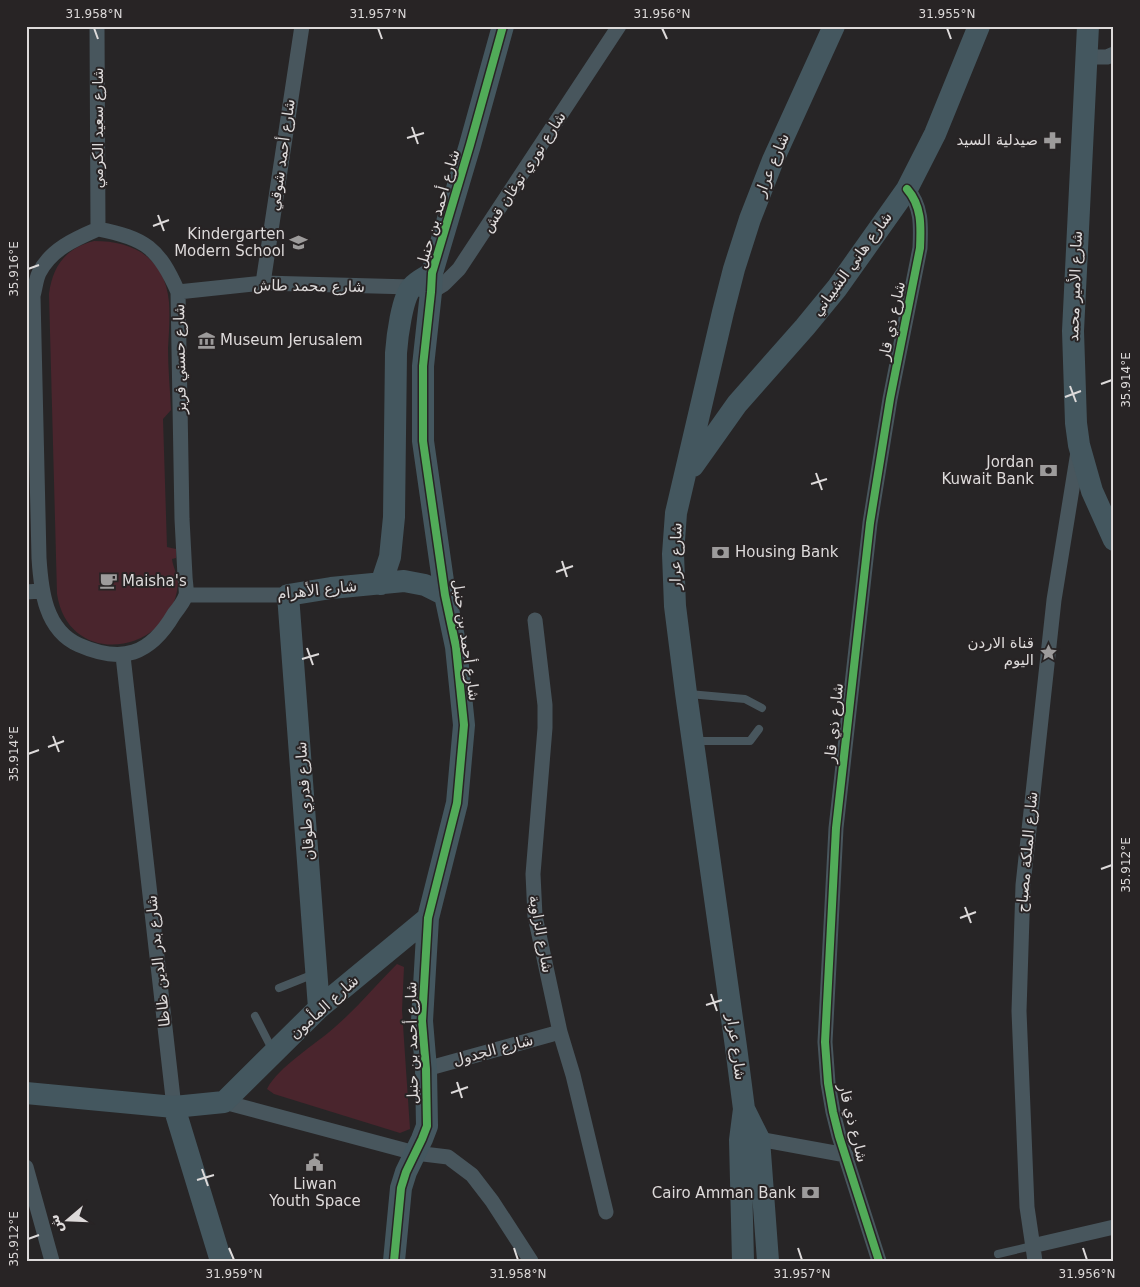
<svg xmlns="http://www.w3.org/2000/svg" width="1140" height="1287" viewBox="0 0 1140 1287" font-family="'DejaVu Sans',Vazirmatn,sans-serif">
<rect width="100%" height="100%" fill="#272526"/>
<!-- green -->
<path fill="#4a252d" d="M94 241C134 241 165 258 169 302 170 317 169 333 168 348 168 369 170 389 171 410L163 419 167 547 176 549V558L172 559C173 568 178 574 178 584 172 654 69 671 57 594L49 294C53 265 66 248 94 241Z
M397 964 404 967 402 1010 410 1129 400 1133 274 1094 267 1089C278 1067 316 1044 335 1027 357 1008 376 985 397 964Z"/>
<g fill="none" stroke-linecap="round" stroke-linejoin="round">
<!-- lane -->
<path stroke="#48565d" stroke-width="8" d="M689 694 745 699 762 708
M696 741H750L759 729
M279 988 314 974
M255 1016 273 1051
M998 1254 1032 1246"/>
<!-- street -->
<path stroke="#48565d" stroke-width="15" d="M97 26 98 229
M1086 57H1107L1114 54
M98 229C145 238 159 248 178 292 180 368 180 444 182 519 183 538 184 557 185 576 185 581 187 590 186 595 184 601 178 609 174 614 150 655 122 664 79 645 45 630 41 590 39 558L33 296C35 289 36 279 39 273 51 249 75 239 98 229Z
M263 283 302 26
M178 292 263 283 411 287 431 292 444 284 459 269 619 26
M26 592 41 591
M186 595H288
M535 620 545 705V728L533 874 535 916 560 1032 573 1075 606 1212
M123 656 174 1107
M426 1069 560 1032
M224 1102 415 1153 448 1157 472 1175 492 1201 531 1261
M752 1140 759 1139 846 1155
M26 1167 52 1261
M1032 1246 1114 1227
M879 1261 839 1136 833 1112 828 1083 825 1042 836 828 870 523 890 399 920 248C921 226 922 206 907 189
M1035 1261 1027 1207 1019 1011 1023 885 1054 600 1078 452"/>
<!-- secondary -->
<path stroke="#44575f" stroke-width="22" d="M1088 26 1073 331 1076 423 1079 445 1092 491 1114 540
M693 466 737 404 805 327 837 288 907 189 935 134 979 26
M381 584 390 557 394 517 396 353C397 338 402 297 412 287 417 281 426 277 432 273
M319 1008 288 595 331 588 404 581 425 585 445 595
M26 1093 174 1107 224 1102 319 1008 428 918
M174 1107 221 1261
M744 1109 759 1139 768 1261
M394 1261 401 1188 406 1172 422 1139 427 1126 426 1069 422 1021 428 918 457 803 464 725 456 647 445 595 423 441V366L431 292 432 273 470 145 503 26
M743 1261 740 1140 744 1109 736 1047 686 693 675 606 673 554 676 513 723 312 734 269 750 219 773 160 834 26"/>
<defs>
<path id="cycleway" d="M394 1261 401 1188 406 1172 422 1139 427 1126 426 1069 422 1021 428 918 457 803 464 725 456 647 445 595 423 441V366L431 292 432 273 470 145 503 26
M879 1261 839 1136 833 1112 828 1083 825 1042 836 828 870 523 890 399 920 248C921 226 922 206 907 189"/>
</defs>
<!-- cycleway casing -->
<use href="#cycleway" stroke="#282425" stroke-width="11"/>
<!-- cycleway -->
<use href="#cycleway" stroke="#51ab58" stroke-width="8"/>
</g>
<!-- ticks -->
<path fill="none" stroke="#dddada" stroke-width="2" d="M94 28 98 39M378 28 382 39M662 28 667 39M947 28 951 39M412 127 418 144M407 138 424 133M158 215 164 231M153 226 169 220M28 269 39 265M1101 384 1112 380M1070 386 1076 402M1065 397 1081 391M816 473 822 490M811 484 827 479M562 561 567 577M556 572 573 566M307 648 313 665M302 659 319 654M53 736 59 752M48 747 64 741M28 754 39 750M1101 869 1112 865M965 907 971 923M960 918 976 912M711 994 717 1011M706 1005 722 1000M457 1082 462 1098M451 1093 468 1087M202 1169 208 1186M197 1180 214 1175M28 1239 39 1235M229 1248 234 1260M514 1248 518 1260M798 1248 802 1260M1083 1248 1087 1260"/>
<!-- icons -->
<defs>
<symbol id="pharmacy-bare" viewBox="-9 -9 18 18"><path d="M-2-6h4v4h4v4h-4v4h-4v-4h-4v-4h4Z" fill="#9d9b9b" stroke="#282425" stroke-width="2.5" paint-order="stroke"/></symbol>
<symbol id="school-bare" viewBox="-9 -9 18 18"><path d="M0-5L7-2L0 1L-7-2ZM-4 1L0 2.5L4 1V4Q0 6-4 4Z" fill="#9d9b9b" stroke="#282425" stroke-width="2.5" paint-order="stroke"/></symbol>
<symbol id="museum-bare" viewBox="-9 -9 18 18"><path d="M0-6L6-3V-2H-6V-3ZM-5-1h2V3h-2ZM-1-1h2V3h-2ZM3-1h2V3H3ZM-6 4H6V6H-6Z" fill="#9d9b9b" stroke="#282425" stroke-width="2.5" paint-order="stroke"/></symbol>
<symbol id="bank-bare" viewBox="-9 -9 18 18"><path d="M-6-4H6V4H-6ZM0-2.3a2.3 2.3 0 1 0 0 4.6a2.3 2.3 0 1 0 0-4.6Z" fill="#9d9b9b" stroke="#282425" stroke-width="2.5" paint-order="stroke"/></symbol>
<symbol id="cafe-bare" viewBox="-9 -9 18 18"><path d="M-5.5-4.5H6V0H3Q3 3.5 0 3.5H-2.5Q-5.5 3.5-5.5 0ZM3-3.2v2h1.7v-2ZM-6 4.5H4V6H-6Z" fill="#9d9b9b" stroke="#282425" stroke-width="2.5" paint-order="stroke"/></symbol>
<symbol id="sight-bare" viewBox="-9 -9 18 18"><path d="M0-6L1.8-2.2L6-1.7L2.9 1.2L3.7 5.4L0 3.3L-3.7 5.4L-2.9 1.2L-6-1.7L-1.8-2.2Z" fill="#9d9b9b" stroke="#282425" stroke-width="2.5" paint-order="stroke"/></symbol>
<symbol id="civic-bare" viewBox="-9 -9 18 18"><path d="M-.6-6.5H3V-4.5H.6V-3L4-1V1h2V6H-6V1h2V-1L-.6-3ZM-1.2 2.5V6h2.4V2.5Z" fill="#9d9b9b" stroke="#282425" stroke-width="2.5" paint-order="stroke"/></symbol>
</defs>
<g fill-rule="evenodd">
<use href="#pharmacy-bare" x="1040" y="128" width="25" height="25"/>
<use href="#school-bare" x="286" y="230" width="25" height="25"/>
<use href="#museum-bare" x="194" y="328" width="25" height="25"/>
<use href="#bank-bare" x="1036" y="458" width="25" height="25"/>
<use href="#bank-bare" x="708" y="540" width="25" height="25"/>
<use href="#cafe-bare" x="96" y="568" width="25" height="25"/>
<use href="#sight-bare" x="1036" y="640" width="25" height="25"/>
<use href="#civic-bare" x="302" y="1150" width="25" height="25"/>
<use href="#bank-bare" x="798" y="1180" width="25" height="25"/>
</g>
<g text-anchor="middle" stroke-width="4" stroke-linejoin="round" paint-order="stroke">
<!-- street labels -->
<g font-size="15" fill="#dddada" stroke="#282425">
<text transform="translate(98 128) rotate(-90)" y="5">شارع سعيد الكرمي</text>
<text transform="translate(282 155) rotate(-82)" y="5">شارع أحمد شوقي</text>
<text transform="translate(772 165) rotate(-68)" y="5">شارع عرار</text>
<text transform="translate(524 172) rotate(-57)" y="5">شارع نوري توغان قش</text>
<text transform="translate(438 209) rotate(-74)" y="5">شارع أحمد بن حنبل</text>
<text transform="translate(852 264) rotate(-54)" y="5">شارع هاني الشيباني</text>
<text transform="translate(309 286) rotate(1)" y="5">شارع محمد طاش</text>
<text transform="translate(1075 286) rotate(-88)" y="5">شارع الأمير محمد</text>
<text transform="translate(892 321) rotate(-78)" y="5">شارع ذي قار</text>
<text transform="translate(180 359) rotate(-91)" y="5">شارع حسني فريز</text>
<text transform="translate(676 556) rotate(-89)" y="5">شارع عرار</text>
<text transform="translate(317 590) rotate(-6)" y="5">شارع الأهرام</text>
<text transform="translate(466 640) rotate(82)" y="5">شارع أحمد بن حنبل</text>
<text transform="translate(834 723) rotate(-84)" y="5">شارع ذي قار</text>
<text transform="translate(305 801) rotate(-94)" y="5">شارع قدري طوقان</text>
<text transform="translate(1027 852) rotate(-85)" y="5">شارع الملكة مصباح</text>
<text transform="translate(541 934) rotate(80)" y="5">شارع الزاوية</text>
<text transform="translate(158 961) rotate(-96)" y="5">شارع بدر الدين ظاظا</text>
<text transform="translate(324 1007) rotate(-42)" y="5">شارع المأمون</text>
<text transform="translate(412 1043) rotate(-91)" y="5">شارع أحمد بن حنبل</text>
<text transform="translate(736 1047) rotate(82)" y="5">شارع عرار</text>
<text transform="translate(493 1050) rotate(-15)" y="5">شارع الجدول</text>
<text transform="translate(853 1123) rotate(76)" y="5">شارع ذي قار</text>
</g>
<!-- poi labels -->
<g font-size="15" fill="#dddada" stroke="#282425" text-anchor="end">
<text x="1038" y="145">صيدلية السيد</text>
<text x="285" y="239">Kindergarten<tspan x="285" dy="17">Modern School</tspan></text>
<text x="220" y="345" text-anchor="start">Museum Jerusalem</text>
<text x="1034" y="467">Jordan<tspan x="1034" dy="17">Kuwait Bank</tspan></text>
<text x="735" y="557" text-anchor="start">Housing Bank</text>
<text x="122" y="586" text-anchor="start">Maisha's</text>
<text x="1034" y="648">قناة الاردن<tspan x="1034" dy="17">اليوم</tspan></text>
<text x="315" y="1189" text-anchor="middle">Liwan<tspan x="315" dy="17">Youth Space</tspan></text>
<text x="796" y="1198">Cairo Amman Bank</text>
</g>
</g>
<!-- border -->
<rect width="1140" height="1287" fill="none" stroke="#282425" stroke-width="55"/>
<!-- north arrow -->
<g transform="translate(68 1220) rotate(251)" stroke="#282425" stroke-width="4" paint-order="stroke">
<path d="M0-4L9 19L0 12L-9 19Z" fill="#dddada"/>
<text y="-8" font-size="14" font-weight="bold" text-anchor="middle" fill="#dddada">ش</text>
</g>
<rect x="28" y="28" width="1084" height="1232" fill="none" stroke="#dddada" stroke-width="2"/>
<g font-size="12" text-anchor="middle" fill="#dddada">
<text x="94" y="18">31.958°N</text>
<text x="378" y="18">31.957°N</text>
<text x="662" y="18">31.956°N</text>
<text x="947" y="18">31.955°N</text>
<text transform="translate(14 269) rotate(-90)" y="4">35.916°E</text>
<text transform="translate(1126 380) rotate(-90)" y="4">35.914°E</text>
<text transform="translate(14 754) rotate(-90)" y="4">35.914°E</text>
<text transform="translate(1126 865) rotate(-90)" y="4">35.912°E</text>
<text transform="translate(14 1239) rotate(-90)" y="4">35.912°E</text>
<text x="234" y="1278">31.959°N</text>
<text x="518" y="1278">31.958°N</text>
<text x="802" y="1278">31.957°N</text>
<text x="1087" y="1278">31.956°N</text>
</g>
</svg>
